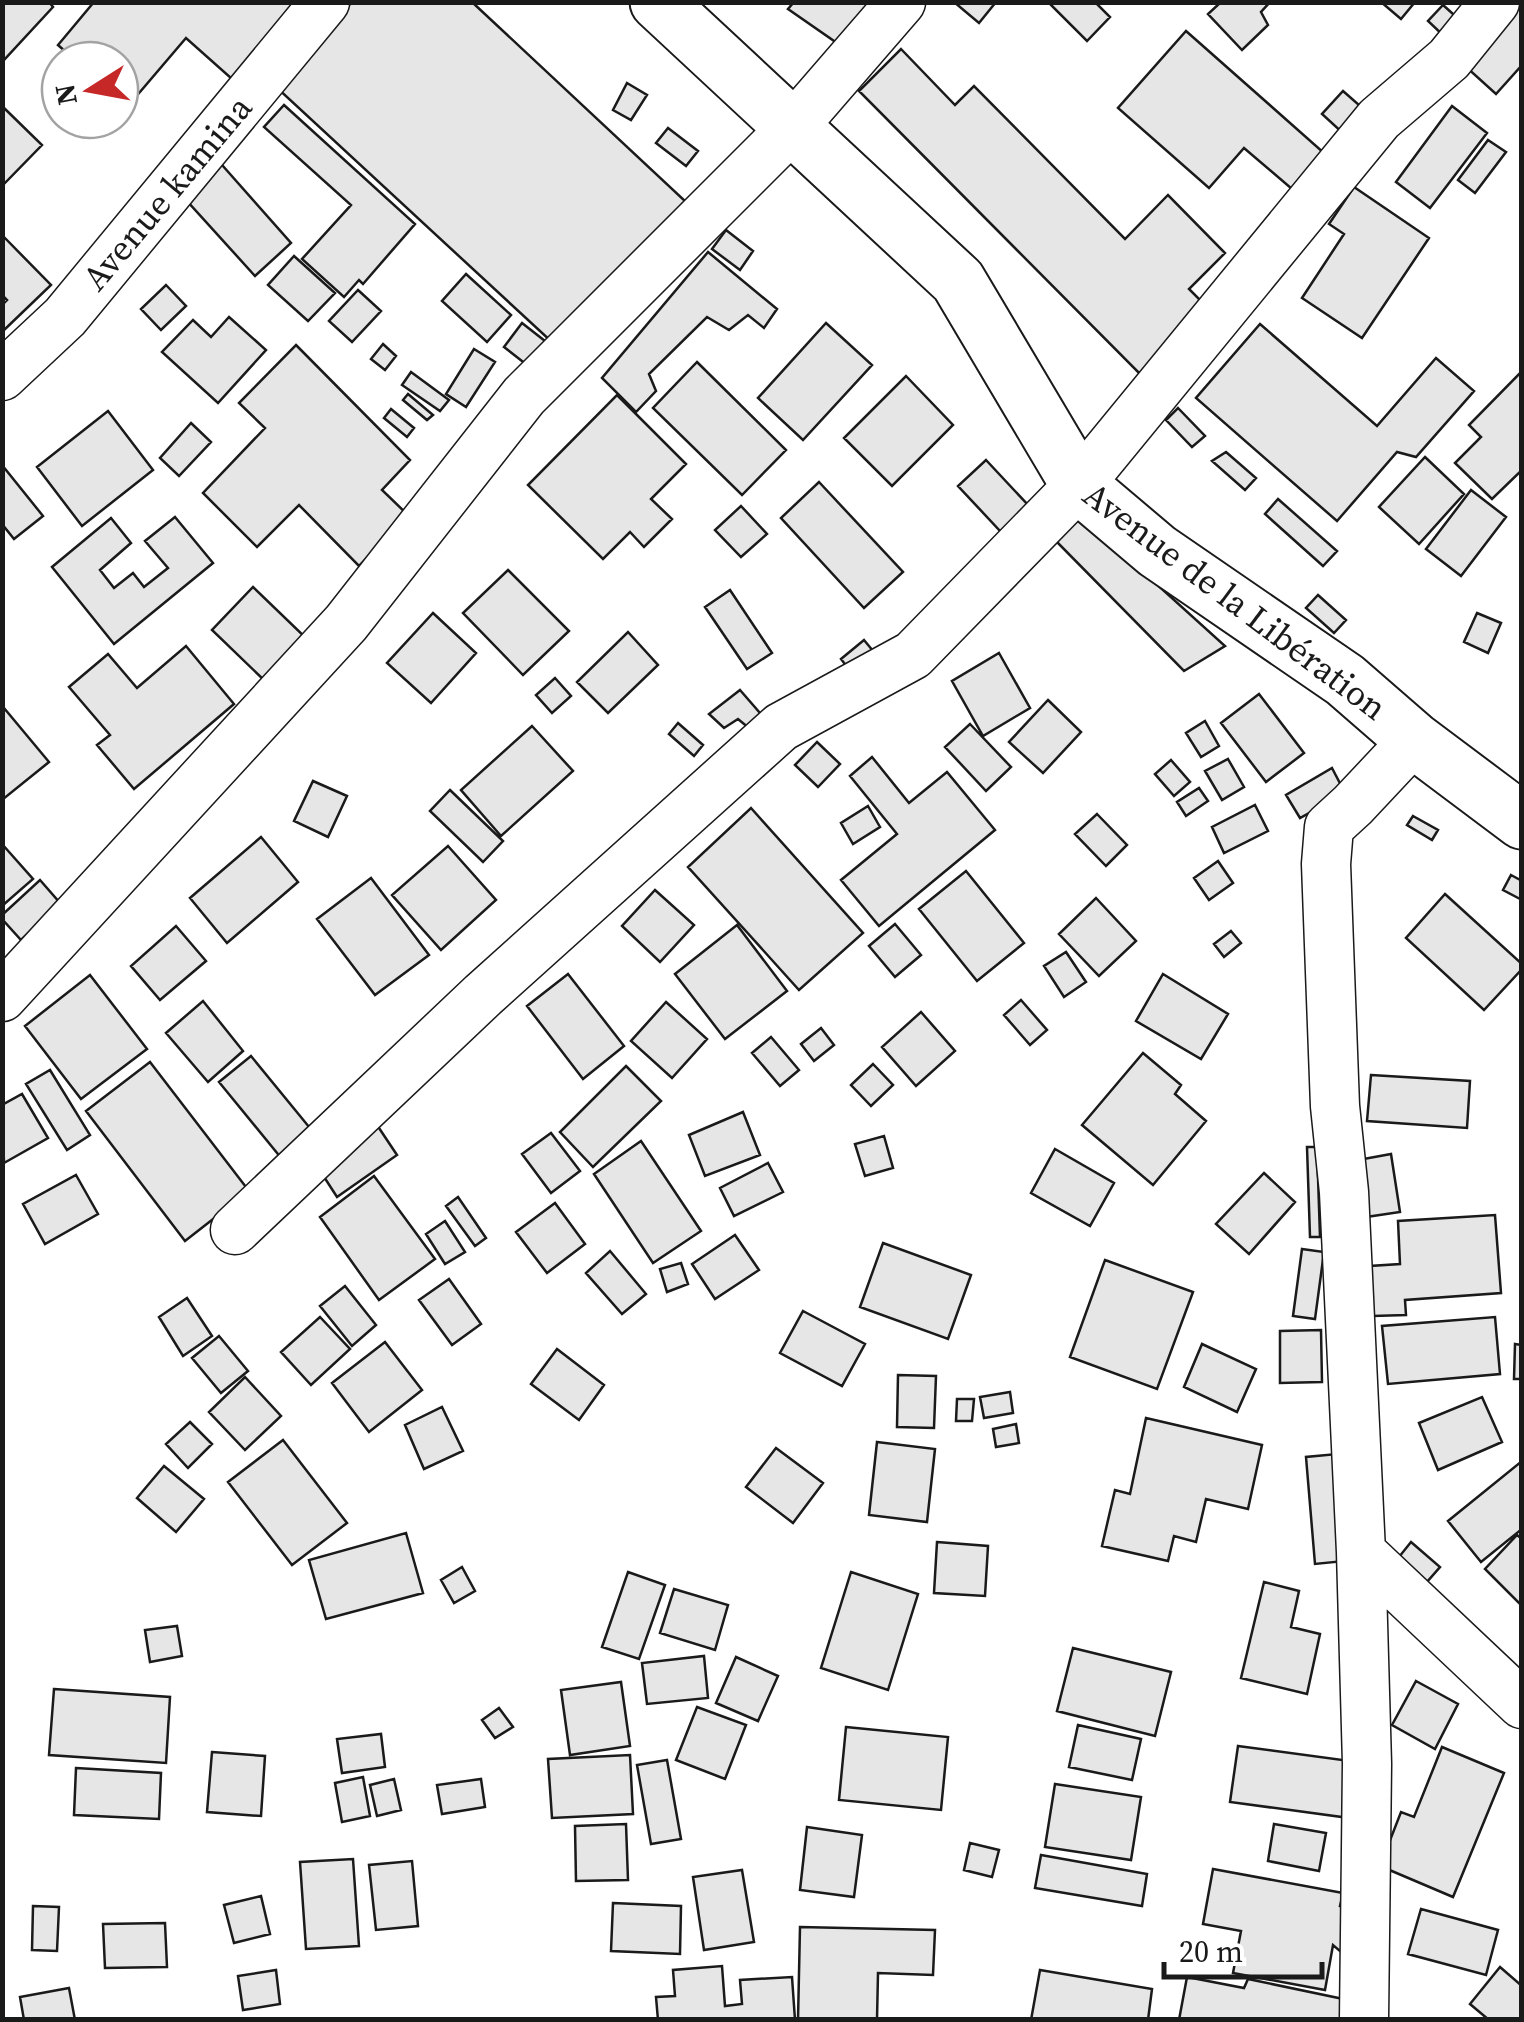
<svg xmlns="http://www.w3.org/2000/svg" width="1524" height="2022" viewBox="0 0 1524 2022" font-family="'Source Serif 4',serif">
<rect width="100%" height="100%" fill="#fff"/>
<!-- building -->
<path fill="#e6e6e6" stroke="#1a1a1a" stroke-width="2.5" d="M2 2H49L53 7 3 61Z
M94 2H298L232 79 186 38 128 106 120 99V60H75L58 45Z
M352 2H472L685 201 554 344 275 86Z
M794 2H872L837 43 788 9Z
M954 2H996L979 23Z
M1048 2H1095L1110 17 1087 41Z
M1221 2H1270L1261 12 1268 25 1242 50 1208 14Z
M1381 2H1415L1401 19Z
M1522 4V65L1496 94 1465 66Z
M1443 5 1462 22 1446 38 1428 21Z
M1186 31 1324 153 1292 189 1244 148 1209 188 1118 108Z
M901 49 955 105 974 86 1125 239 1168 195 1225 253 1189 289 1209 309 1142 376 859 91Z
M627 83 647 95 631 120 613 110Z
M1343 91 1367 112 1346 136 1322 114Z
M284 105 415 224 363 284 359 280 344 297 302 259 351 205 264 127Z
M2 106 42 145 2 186Z
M1452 106 1487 133 1430 208 1396 182Z
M668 128 698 151 686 166 656 143Z
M1488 140 1506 152 1475 193 1458 180Z
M215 157 291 243 255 276 178 191Z
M1354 187 1429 238 1362 338 1302 298 1344 234 1329 224Z
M726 230 753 251 740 270 712 249Z
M2 235 51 285 2 332V305L7 300 2 295Z
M708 252 777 309 764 328 748 315 729 330 707 317 649 374 656 391 636 412 602 378Z
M294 256 335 293 308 321 268 285Z
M466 274 511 315 487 342 442 301Z
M166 285 186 306 161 330 141 309Z
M358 290 381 311 352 342 329 321Z
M229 317 266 350 218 403 162 352 193 320 211 337Z
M522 323 545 341 527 365 504 347Z
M826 323 872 365 803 440 758 398Z
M1260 324 1377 426 1436 358 1474 391 1416 457 1397 452 1337 521 1196 398Z
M383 344 396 356 385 370 371 359Z
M296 345 410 460 382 490 409 516 359 566 299 505 257 547 203 493 265 428 239 403Z
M474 349 495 362 466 407 446 394Z
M697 362 786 450 742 495 653 408Z
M1522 371V470L1492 499 1455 463 1481 437 1469 425Z
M411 372 449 400 440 411 402 385Z
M906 376 953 425 892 486 844 438Z
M408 394 433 415 427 420 403 400Z
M617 395 686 464 651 499 672 519 644 547 630 532 603 559 528 485Z
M1178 408 1205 436 1192 447 1166 420Z
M391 409 414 428 407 437 384 418Z
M108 411 153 470 82 526 37 467Z
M191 423 211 442 179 476 160 458Z
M1226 452 1256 478 1245 490 1212 461Z
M1425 457 1464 494 1419 544 1379 507Z
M986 460 1029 506 1001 532 958 486Z
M2 465 43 516 14 539 2 524Z
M819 482 903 572 864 608 781 518Z
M1471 490 1506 517 1461 576 1426 549Z
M1278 499 1337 551 1323 566 1265 514Z
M1069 505 1225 646 1184 671 1052 537Z
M741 506 767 534 741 557 715 530Z
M175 517 213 563 114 644 52 567 111 518 131 543 100 570 114 588 133 573 144 587 168 568 145 541Z
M508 570 569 631 523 675 463 613Z
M253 587 307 639 266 682 212 630Z
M730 590 772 653 747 669 705 607Z
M1318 595 1346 620 1334 633 1306 608Z
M433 613 476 653 431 703 387 663Z
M1477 613 1501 623 1488 653 1464 642Z
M628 632 658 665 608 713 577 682Z
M864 640 878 657 854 676 841 659Z
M186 646 234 704 134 789 97 745 110 735 69 687 108 654 137 688Z
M999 653 1030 708 983 736 952 681Z
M555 678 571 696 552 713 536 695Z
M740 690 767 721 755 733 738 719 724 728 709 714Z
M1259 694 1304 753 1266 782 1221 723Z
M1048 700 1081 732 1043 773 1009 742Z
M4 708 49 762 2 800V709Z
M1205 721 1219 746 1201 757 1186 733Z
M678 723 703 745 694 756 669 734Z
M970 724 1011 767 986 791 945 747Z
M532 726 573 771 501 836 461 790Z
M817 742 840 764 818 787 795 765Z
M872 757 909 803 947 772 995 830 879 926 841 880 897 834 850 776Z
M1228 759 1244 787 1222 800 1205 771Z
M1171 760 1190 782 1174 796 1155 774Z
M1332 768 1345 793 1300 818 1286 795Z
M313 781 347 796 328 837 294 821Z
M1199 788 1208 801 1186 816 1177 802Z
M450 790 503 841 483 862 430 811Z
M1255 805 1268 831 1224 853 1212 827Z
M868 806 880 827 853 844 841 823Z
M751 808 863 933 799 990 688 867Z
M1097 814 1127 845 1106 866 1075 834Z
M1413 816 1438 830 1432 840 1407 825Z
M261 837 298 882 227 943 190 898Z
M2 844 33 879 2 906Z
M448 846 496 900 441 950 392 895Z
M1218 861 1233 883 1209 900 1194 878Z
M966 871 1024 943 977 981 919 909Z
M1511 875 1522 881V900L1503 890Z
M371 878 429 955 375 995 317 919Z
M40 880 60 903 21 940 2 919V915Z
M655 890 694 925 660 962 622 926Z
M1445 894 1522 964V969L1484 1010 1406 938Z
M1096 898 1136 941 1099 976 1059 934Z
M895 924 921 955 895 977 869 946Z
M737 925 787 991 725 1039 675 974Z
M176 926 206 961 160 1000 131 966Z
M1231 931 1241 943 1224 957 1214 944Z
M1066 952 1086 982 1064 997 1044 966Z
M568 974 624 1046 583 1079 527 1006Z
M1163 974 1228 1014 1201 1059 1136 1021Z
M90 975 147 1049 81 1099 25 1026Z
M1021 1000 1047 1030 1030 1045 1004 1015Z
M203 1001 243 1051 208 1082 166 1033Z
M666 1002 707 1039 672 1078 631 1041Z
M921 1012 955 1051 916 1086 882 1047Z
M821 1028 834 1045 814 1061 801 1044Z
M771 1037 799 1070 780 1086 752 1053Z
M1143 1053 1181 1085 1175 1094 1206 1121 1153 1185 1082 1125Z
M251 1056 314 1133 282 1159 219 1082Z
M150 1062 249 1191 185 1241 86 1111Z
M873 1064 893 1085 871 1106 851 1085Z
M626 1066 661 1101 593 1167 560 1132Z
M50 1070 90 1135 67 1150 26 1084Z
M1371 1075 1470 1081 1467 1128 1367 1121Z
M22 1094 48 1138 4 1163 2 1105Z
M743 1112 760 1155 705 1176 689 1135Z
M377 1125 397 1155 337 1197 317 1166Z
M551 1133 580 1171 551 1193 522 1154Z
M884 1136 893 1168 865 1176 855 1144Z
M641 1141 701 1231 653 1263 594 1174Z
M1307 1147H1317L1320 1237H1310Z
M1055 1149 1114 1183 1090 1226 1031 1193Z
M1391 1154 1400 1212 1366 1217 1358 1160Z
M768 1163 783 1192 734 1216 720 1188Z
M1264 1173 1295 1202 1249 1254 1216 1224Z
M76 1175 98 1214 45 1244 23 1204Z
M374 1176 435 1259 379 1300 320 1217Z
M458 1197 486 1238 475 1246 446 1206Z
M555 1203 585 1244 547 1273 516 1232Z
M1495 1215 1501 1293 1405 1300 1406 1315 1373 1316 1370 1266 1400 1264 1398 1221Z
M445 1221 465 1252 445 1264 426 1234Z
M735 1235 759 1270 715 1299 692 1264Z
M883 1243 971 1275 948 1339 860 1307Z
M1302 1249 1324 1252 1315 1319 1293 1316Z
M610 1251 646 1294 622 1314 586 1273Z
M1105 1260 1193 1292 1157 1389 1070 1357Z
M681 1263 688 1284 667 1292 660 1269Z
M449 1279 481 1324 452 1345 419 1300Z
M345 1286 376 1325 352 1346 320 1306Z
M187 1298 212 1336 183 1356 159 1317Z
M803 1311 865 1344 842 1386 780 1353Z
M320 1317 350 1349 311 1385 281 1352Z
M1495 1317 1500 1374 1388 1384 1382 1326Z
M1321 1330 1322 1382 1280 1383V1331Z
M219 1336 248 1371 221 1393 192 1358Z
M385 1342 422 1390 369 1432 332 1383Z
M1202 1344 1256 1369 1237 1412 1184 1387Z
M1515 1344 1522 1345V1379H1514Z
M557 1349 604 1385 579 1420 531 1384Z
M898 1375 936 1376 934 1428 897 1427Z
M245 1377 281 1416 245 1450 209 1412Z
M1010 1392 1013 1413 984 1418 980 1397Z
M1482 1397 1502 1442 1438 1470 1419 1423Z
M957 1399H974L972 1421H956Z
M442 1407 463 1451 424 1469 405 1425Z
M1146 1418 1262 1445 1248 1509 1206 1499 1196 1542 1174 1536 1168 1561 1102 1546 1115 1490 1130 1494Z
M190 1422 212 1444 188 1468 166 1444Z
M1016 1424 1019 1443 996 1447 993 1429Z
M283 1440 347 1523 292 1565 228 1482Z
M877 1442 935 1449 927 1522 869 1515Z
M776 1448 823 1483 793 1523 746 1487Z
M1337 1454 1345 1561 1315 1564 1306 1457Z
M1522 1461V1529L1481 1562 1448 1521Z
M164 1466 204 1499 176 1532 137 1498Z
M406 1533 423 1593 326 1619 309 1560Z
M1517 1535 1522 1539V1606L1485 1569Z
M937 1542 988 1546 985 1596 934 1593Z
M1411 1542 1440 1567 1419 1591 1391 1567Z
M462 1567 475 1591 454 1603 441 1580Z
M628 1572 665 1585 639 1659 602 1647Z
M851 1572 918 1594 888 1690 821 1668Z
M1264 1582 1299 1591 1291 1627 1320 1634 1307 1694 1241 1678Z
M674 1589 728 1605 715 1650 660 1633Z
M177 1626 182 1656 150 1662 145 1630Z
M1073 1648 1171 1672 1155 1736 1057 1711Z
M704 1656 708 1698 647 1704 642 1663Z
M736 1657 778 1676 758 1721 716 1703Z
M1416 1681 1458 1704 1435 1749 1392 1725Z
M621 1682 630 1746 570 1755 561 1690Z
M54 1689 170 1697 166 1763 49 1755Z
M697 1707 746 1725 725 1779 676 1760Z
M499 1708 513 1727 495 1738 482 1720Z
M1078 1725 1141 1739 1132 1780 1069 1767Z
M846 1727 948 1737 941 1810 839 1800Z
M381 1734 385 1767 342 1773 337 1739Z
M1238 1746 1350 1761 1342 1817 1230 1802Z
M1442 1747 1504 1773 1453 1897 1380 1866 1401 1812 1414 1817Z
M212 1752 265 1756 261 1816 207 1812Z
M630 1755 633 1814 552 1818 548 1759Z
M667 1760 681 1839 651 1844 637 1765Z
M76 1768 161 1773 159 1819 74 1815Z
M363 1777 370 1816 342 1822 335 1783Z
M394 1779 401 1810 377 1816 370 1785Z
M481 1779 485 1807 442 1814 437 1785Z
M1055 1784 1141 1797 1131 1860 1045 1847Z
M626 1824 628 1880 576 1881 575 1826Z
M1274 1824 1326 1833 1319 1871 1268 1861Z
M807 1827 862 1835 854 1897 800 1890Z
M970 1843 999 1850 992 1877 964 1870Z
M1041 1855 1147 1874 1142 1906 1035 1888Z
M353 1859 359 1946 306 1949 300 1862Z
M412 1861 418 1926 376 1930 369 1865Z
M1213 1869 1343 1893 1340 1906 1356 1909 1347 1957 1333 1945 1325 1990 1233 1973 1241 1931 1203 1924Z
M742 1870 754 1942 704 1950 693 1877Z
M261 1896 270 1934 234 1943 224 1905Z
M613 1903 681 1906 680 1954 611 1951Z
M33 1906 59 1907 57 1951 32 1950Z
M1421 1909 1498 1930 1486 1975 1408 1954Z
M165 1923 167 1967 105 1968 103 1924Z
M800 1927 935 1930 933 1975 878 1973 877 2020H798Z
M722 1966 725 2006 742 2004 740 1980 792 1977 795 2020H658L656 1997 675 1996 673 1970Z
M1500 1967 1522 1986V2020H1489L1470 2004Z
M276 1970 280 2004 243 2010 238 1976Z
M1040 1970 1152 1989 1148 2020H1031Z
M1187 1977 1244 1988 1248 1979 1348 2000 1343 2020H1179Z
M69 1988 75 2020H24L20 1997Z"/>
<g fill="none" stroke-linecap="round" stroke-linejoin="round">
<defs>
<path id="minor" d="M2 376 65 317 325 2
M2 997 346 623 524 396 792 128 901 2
M235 1230 483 995 781 727 913 655 1079 485 1379 119 1449 59 1495 2
M1361 1552 1522 1704
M1364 2020 1367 1764 1361 1552 1344 1192 1335 1106 1326 864 1329 827 1353 805 1414 740"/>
<path id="trunk" d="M658 2 958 281 1079 485 1157 551 1345 680 1414 740 1522 821"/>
</defs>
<!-- minor casing -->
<use href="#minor" stroke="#1a1a1a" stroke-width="51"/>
<!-- trunk casing -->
<use href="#trunk" stroke="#1a1a1a" stroke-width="59"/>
<!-- minor -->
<use href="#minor" stroke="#fff" stroke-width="48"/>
<!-- trunk -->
<use href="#trunk" stroke="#fff" stroke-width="55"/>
</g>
<g text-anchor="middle" stroke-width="8" stroke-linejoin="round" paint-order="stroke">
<!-- street labels -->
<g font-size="35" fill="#1a1a1a" stroke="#fff">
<text transform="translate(167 193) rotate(-50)" y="12">Avenue kamina</text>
<text transform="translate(1235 601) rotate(37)" y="12">Avenue de la Libération</text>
</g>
</g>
<!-- border -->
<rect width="1524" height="2022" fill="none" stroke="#1a1a1a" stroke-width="10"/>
<!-- north arrow -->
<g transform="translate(90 90) rotate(259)"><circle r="48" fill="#ffffff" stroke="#a3a3a3" stroke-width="2.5"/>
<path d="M0-8L18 38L0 25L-18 38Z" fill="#c62828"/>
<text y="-15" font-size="28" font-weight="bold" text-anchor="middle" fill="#1a1a1a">N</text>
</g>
<!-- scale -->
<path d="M1164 1962v15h158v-15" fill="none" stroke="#1a1a1a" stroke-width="5"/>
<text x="1179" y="1962" font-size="30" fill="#1a1a1a" stroke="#ffffff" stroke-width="8" paint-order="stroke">20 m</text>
</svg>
